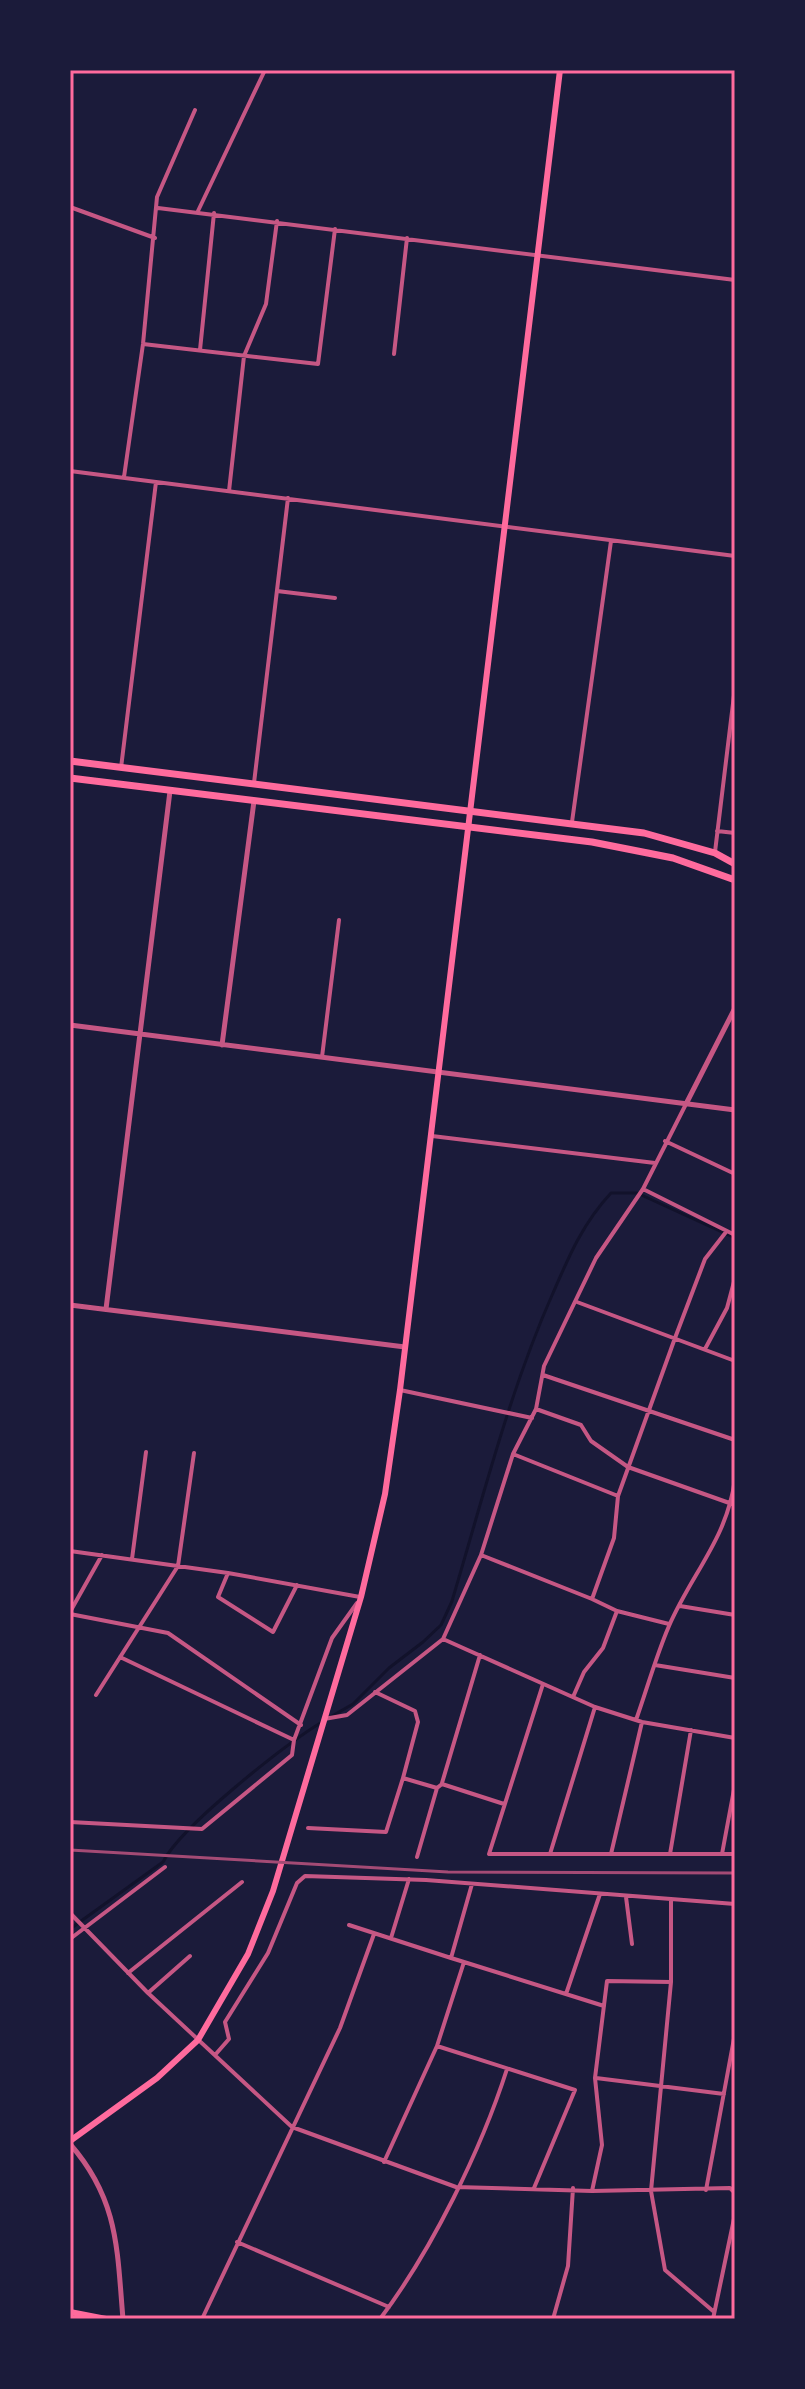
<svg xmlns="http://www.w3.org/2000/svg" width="805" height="2389" viewBox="0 0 805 2389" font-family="'Roboto Condensed',sans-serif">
<rect width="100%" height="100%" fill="#1b1b3a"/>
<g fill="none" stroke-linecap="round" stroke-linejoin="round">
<!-- stream -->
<path stroke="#12122b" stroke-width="3" d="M332 1716 353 1704 389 1668 423 1642 441 1625 452 1601C483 1498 509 1392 553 1293 569 1256 583 1223 611 1193H637L735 1238
M70 1929 163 1862C181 1826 286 1744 322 1722"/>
<!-- minor -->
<path stroke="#c65784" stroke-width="4" d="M70 207 155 238
M158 208 735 280
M198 211 265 70
M143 344 318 364 335 229
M200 350 214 213
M394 354 407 238
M70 471 735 556
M124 477 143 344 157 197 195 110
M229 491 244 356 266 304 277 221
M277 591 335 598
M121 768 156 482
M254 783 288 498
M572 822 611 541
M717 831 735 833
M715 852 735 687
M322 1057 339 920
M432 1136 655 1163
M665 1141 735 1174
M643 1189 735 1235
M577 1302 735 1361
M705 1349 727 1308 735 1278
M543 1375 735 1440
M400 1390 532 1418
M536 1409 581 1425 591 1441 628 1467 735 1505
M513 1454 618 1496
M70 1551 228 1573 360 1597
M481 1555 592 1599 614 1538 618 1496 675 1338 705 1259 726 1232
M132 1559 146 1452
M228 1573 218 1597 273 1632 297 1585
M592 1599 617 1611 669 1624
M680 1606 735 1615
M70 1612 102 1555
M70 1614 168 1633 301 1725
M443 1639 595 1707 642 1722 735 1738
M120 1657 294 1740
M655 1665 735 1678
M543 1684 489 1854H735
M375 1692 415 1711 418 1722 403 1778 437 1788 442 1784 504 1804
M96 1695 178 1566 194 1453
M573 1697 584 1672 603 1648 617 1611
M324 1719 347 1715 443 1639 481 1555 513 1454 536 1409 544 1366 596 1258 643 1189 686 1104
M636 1720C647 1689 656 1656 669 1626 692 1573 727 1539 735 1479
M442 1783 480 1655
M70 1822 202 1829 292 1755 294 1740 332 1638 357 1603
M308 1828 386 1832 403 1778
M550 1854 595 1707
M611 1854 642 1722
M670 1854 691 1730
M722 1854 735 1784
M417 1857 437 1788
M626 1897 632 1944
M671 1901V1982L651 2191 665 2270 713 2311
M70 1913 148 1993 292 2127 456 2187 592 2191 730 2188 735 2193
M349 1925 451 1958
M391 1938 409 1879
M70 1939 165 1867
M464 1962 604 2006
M128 1973 242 1882
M148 1993 190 1956
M566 1994 600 1894
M437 2046 575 2090 534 2188
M215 2055 229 2039 225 2022 268 1953 297 1883 305 1876 426 1880 735 1904
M596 2078 724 2094
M384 2162 437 2046 464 1962 451 1958 472 1884
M706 2190 735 2033
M592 2191 602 2145 595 2078 607 1981 671 1982
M237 2242 389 2307
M202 2319 340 2028 374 1934
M380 2319C432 2250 481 2150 507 2069
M553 2319 568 2266 573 2188
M713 2319 735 2214"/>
<!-- tertiary -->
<path stroke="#c65784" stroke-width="5" d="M70 1025 735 1110
M222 1045 254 801
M686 1104 735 1008
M70 1305 405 1347
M106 1309 170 791
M70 2144C119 2200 117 2250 123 2319"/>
<!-- secondary -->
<path stroke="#ff6b9d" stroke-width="6" d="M70 2141 157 2078 198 2040 248 1954 273 1891 361 1597 385 1494 400 1390 560 70
M70 2312 106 2319"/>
<!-- trunk -->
<path stroke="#ff6b9d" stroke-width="7" d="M70 761 644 833 715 853 735 864
M70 778 592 842 673 858 735 880"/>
<!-- rail -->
<path stroke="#a44b75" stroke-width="3" d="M70 1850 448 1872 735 1873"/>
</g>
<!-- border -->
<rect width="805" height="2389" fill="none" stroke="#1b1b3a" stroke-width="144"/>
<rect x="72" y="72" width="661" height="2245" fill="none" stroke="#ff6b9d" stroke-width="3"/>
</svg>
